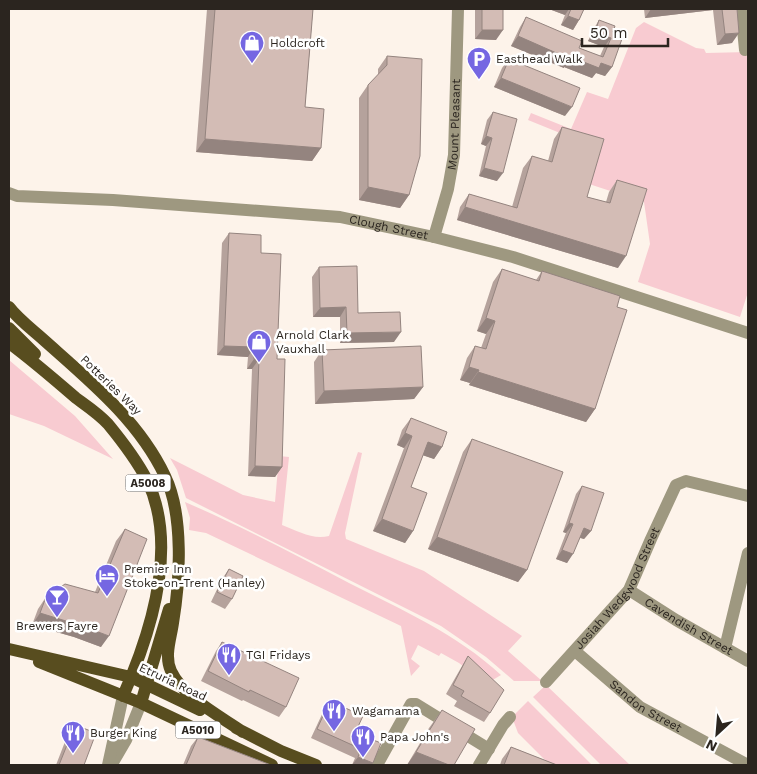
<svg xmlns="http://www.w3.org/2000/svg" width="757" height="774" viewBox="0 0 757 774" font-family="'Work Sans',sans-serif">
<rect width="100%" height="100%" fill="#fdf3ea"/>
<!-- green -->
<path fill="#f8cbd1" d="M644 22 696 48 704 49 706 53 748 52V292L740 317 638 282 650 244 644 202 589 184 597 148 528 120 531 113 571 129 587 92 608 99 636 28Z
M9 360 75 416 113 459 44 426 9 414Z
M358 452 362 453 345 533 346 539 424 571 522 636 508 651 542 681H514L486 657 441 626 186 498 177 470 170 458 243 495 275 502 279 456 289 457 282 525C298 531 312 540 329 536Z
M185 502C241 526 295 555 349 583 402 610 457 634 501 675L486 684 459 663 441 653 439 656 418 645 411 659 420 666 411 676 401 626 206 533 189 530 190 518Z
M546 685 630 765H601L533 697Z
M528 701 592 765H550L518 733 512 717Z"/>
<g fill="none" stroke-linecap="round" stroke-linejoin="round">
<!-- minor -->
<g stroke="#9e9880" stroke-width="12">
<path d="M741 9 745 50"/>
<path id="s1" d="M9 193 17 196 113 200 340 217 434 237 513 257 748 333"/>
<path id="s2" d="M434 237 448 189 454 155 458 9"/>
<path id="s3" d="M629 590 676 620 748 661"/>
<path d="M725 648 748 553"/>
<path id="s4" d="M575 651 640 707 748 765"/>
<path id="s5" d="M546 682 629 590 651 539 676 485 686 481 748 496"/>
<path d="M112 764 126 740 141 703"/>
<path d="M108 765 123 696"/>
<path d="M377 765 411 704H416L489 749"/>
<path d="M479 765 503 725 510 717"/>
</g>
<!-- major -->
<path stroke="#584d1f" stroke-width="12" d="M9 307C19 320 33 330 45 341 90 381 139 421 165 476 184 515 180 581 173 623 171 638 164 656 171 671 183 697 220 716 243 732
M9 328 35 354
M9 343C32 360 54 379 76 398 87 406 99 414 108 424 122 441 137 461 147 480 179 546 151 633 123 696
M9 649 131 677 200 710
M39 662 141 703 272 765
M141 703 169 609
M236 728 281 751 316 765"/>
</g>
<!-- wall -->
<path fill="#b5a29c" d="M207 9H313L305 107 321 148 312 161 196 152Z
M475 9H503L496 40 475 39Z
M549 9H584L579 20 573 30 561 25 565 15Z
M644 9H737L732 43 717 45 713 10 645 18Z
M526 17 579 48 600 56 604 47 588 41 593 30 599 20 613 32 612 67 605 76 596 73 592 78 564 67V68L511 46 520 27Z
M387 56 409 195 400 208 359 200V98L368 85 378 75V69Z
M509 59 565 116 494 87 502 68Z
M493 112 497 181 479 176 486 146 481 144 487 120Z
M562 127 587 197 606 202 609 192 617 180 618 268 457 220 460 207 469 194 512 207 523 168 532 156 548 161 554 139Z
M229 233 261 253 277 359 282 467 275 477 248 476 252 369H247L248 357 217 355 222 243Z
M319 267 358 313 394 342 340 343V317H313L312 277Z
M502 269 536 280 542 271 617 307 595 409 586 422 469 385 470 383 460 380 467 358 475 346 481 348 486 334 477 331 493 282Z
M322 350 423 387 414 399 315 404 314 362Z
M411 418 442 447 434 459 423 455 411 487 413 531 405 543 373 531 404 448 397 445 402 430Z
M472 439 527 570 518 582 428 549 463 452Z
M582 486 591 531 584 539 580 538 567 563 556 559 566 533 563 532 576 494Z
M125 529 101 647 74 637 32 625 38 609 46 597 95 592 116 541Z
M229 569 232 599 225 609 211 602 222 579Z
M222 642 286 707 279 717 243 700 242 701 201 681 216 651Z
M468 656 490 713 484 722 454 706 457 701 446 694 462 666Z
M330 701 355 733 371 765H352L355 758 311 738 324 710Z
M442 710 454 765H407L429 728Z
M75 725 84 765H56L68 734Z
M198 737 271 765H183L191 746Z
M511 747 557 765H500L502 759Z"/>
<!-- shaded-wall -->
<path fill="#94847f" d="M549 9H569L565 15Z
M651 9H714L713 10 645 18Z
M568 16 579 20 573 30 561 25Z
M482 30H503L496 40 475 39Z
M595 32 611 38 604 47 588 41Z
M739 33 732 43 717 45 725 34Z
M518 36 571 57 601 63 612 67 605 76 596 73 592 78 564 67V68L511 46Z
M501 78 572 107 565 116 494 87Z
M486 136 492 138 486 146 481 144Z
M205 139 321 148 312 161 196 152Z
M484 168 503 173 497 181 479 176Z
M368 187 409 195 400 208 359 200Z
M465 207 626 256 618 268 457 220Z
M346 307 340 317H313L320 308Z
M486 318 495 321 486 334 477 331Z
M401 332 394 342 340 343 347 333Z
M224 346 254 347 248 357 217 355Z
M254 359H259L252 369H247Z
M469 367 479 370 470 383 460 380Z
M478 372 595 409 586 422 469 385Z
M423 387 414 399 315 404 324 391Z
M405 433 412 436 404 448 397 445Z
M428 442 442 447 434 459 419 454Z
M255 466 282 467 275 477 248 476Z
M382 519 413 531 405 543 373 531Z
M569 523 573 524 566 533 563 532Z
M584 528 591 531 584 539 578 537Z
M437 537 527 570 518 582 428 549Z
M562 550 573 554 567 563 556 559Z
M40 613 82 626 109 636 101 647 74 637 32 625Z
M416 752 449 765H407Z
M358 757 373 763 371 765H352Z"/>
<!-- building -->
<path fill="#d3bcb5" stroke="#94847f" d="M215 9H313L305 107 324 109 321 148 205 139Z
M482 9H503V30H482Z
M571 9H584L579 20 568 16Z
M722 9H737L739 33 725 34Z
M526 17 582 41 579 48 603 57 611 38 595 32 599 20 615 26 613 32 623 36 612 67 601 63 599 68 571 57 570 59 518 36Z
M387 56 422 59 420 156 409 195 368 187V85L387 65Z
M509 59 580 88 572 107 501 78Z
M493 112 517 119 503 173 484 168 492 138 486 136Z
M562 127 604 139 587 197 610 203 617 180 647 189 626 256 465 207 469 194 517 208 532 156 552 162Z
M229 233 261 235V253L281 254 277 359H285L282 467 255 466 259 359H254V347L224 346Z
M357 266 358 313 400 312 401 332 347 333 346 307 320 308 319 267Z
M502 269 539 281 542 271 620 296 617 307 627 310 595 409 478 372 479 370 469 367 475 346 486 349 495 321 486 318Z
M421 346 423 387 324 391 322 350Z
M411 418 447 432 442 447 428 442 411 487 427 493 413 531 382 519 412 436 405 433Z
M472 439 563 472 527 570 437 537Z
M582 486 604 493 591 531 584 528 573 554 562 550 573 524 569 523Z
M125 529 147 539 109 636 82 626 40 613 46 597 65 584 98 593Z
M229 569 243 576 232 599 217 592Z
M222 642 299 678 286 707 250 690 249 692 208 671Z
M468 656 504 690 490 713 461 696 464 691 453 685Z
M330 701 363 716 355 733 381 743 373 763 358 757 361 749 317 729Z
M442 710 475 729 454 765H449L416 752Z
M75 725 96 733 84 765H59Z
M198 737 271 765H186Z
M511 747 557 765H504Z"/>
<!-- icons -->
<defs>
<symbol id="shop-pin" viewBox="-11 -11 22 30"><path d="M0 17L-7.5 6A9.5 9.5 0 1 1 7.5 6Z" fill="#7567e2" stroke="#fff"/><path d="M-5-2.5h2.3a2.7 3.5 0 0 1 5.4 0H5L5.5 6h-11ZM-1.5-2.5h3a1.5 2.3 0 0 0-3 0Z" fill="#fff"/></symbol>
<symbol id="parking-pin" viewBox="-11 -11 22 30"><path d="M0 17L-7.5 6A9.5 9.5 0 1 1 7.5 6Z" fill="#7567e2" stroke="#fff"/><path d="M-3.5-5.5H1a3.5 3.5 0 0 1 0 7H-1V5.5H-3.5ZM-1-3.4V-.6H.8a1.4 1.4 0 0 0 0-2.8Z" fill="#fff"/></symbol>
<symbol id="hotel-pin" viewBox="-11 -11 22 30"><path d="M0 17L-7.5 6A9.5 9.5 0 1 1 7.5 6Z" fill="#7567e2" stroke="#fff"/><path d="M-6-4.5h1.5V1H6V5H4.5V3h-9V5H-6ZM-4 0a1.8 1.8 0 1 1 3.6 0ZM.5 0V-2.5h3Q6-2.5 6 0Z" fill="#fff"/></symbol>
<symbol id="bar-pin" viewBox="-11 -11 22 30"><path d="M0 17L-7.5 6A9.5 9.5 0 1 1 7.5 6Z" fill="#7567e2" stroke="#fff"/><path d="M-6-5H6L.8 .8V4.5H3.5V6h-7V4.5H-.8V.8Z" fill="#fff"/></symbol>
<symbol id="restaurant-pin" viewBox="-11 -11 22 30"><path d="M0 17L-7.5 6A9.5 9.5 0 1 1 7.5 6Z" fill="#7567e2" stroke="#fff"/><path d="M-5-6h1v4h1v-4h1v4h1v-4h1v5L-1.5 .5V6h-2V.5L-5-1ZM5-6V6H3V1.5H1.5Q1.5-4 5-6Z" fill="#fff"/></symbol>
</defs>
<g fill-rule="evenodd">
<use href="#shop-pin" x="238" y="29" width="28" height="38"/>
<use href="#parking-pin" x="465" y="45" width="28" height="38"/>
<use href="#shop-pin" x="245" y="328" width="28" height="38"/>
<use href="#hotel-pin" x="93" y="562" width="28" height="38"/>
<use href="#bar-pin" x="43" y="583" width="28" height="38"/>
<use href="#restaurant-pin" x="215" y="641" width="28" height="38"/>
<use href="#restaurant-pin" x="320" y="697" width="28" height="38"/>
<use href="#restaurant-pin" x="59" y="719" width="28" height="38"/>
<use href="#restaurant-pin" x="349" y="723" width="28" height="38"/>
</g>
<g text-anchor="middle" stroke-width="5" stroke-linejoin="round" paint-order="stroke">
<!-- shield labels -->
<g fill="#fff" stroke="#6b6662" stroke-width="1">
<rect x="125.5" y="474.5" width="45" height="17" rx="4"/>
<rect x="175.5" y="721.5" width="45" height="17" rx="4"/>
</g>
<g font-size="11" font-weight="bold" fill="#2b251f">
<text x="148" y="487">A5008</text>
<text x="198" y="734">A5010</text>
</g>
<!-- poi labels -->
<g font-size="12" fill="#2b251f" stroke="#fff" text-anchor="start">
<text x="270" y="47">Holdcroft</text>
<text x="496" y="63">Easthead Walk</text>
<text x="276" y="339">Arnold Clark<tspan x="276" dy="14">Vauxhall</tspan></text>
<text x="124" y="573">Premier Inn<tspan x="124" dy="14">Stoke-on-Trent (Hanley)</tspan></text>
<text x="57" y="630" text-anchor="middle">Brewers Fayre</text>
<text x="246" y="659">TGI Fridays</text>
<text x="352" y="715">Wagamama</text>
<text x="90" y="737">Burger King</text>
<text x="380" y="741">Papa John's</text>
</g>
<!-- street labels -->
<g font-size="12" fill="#2b251f" stroke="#fff">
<text dy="4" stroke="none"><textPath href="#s2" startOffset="115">Mount Pleasant</textPath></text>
<text dy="4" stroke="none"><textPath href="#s1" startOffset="382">Clough Street</textPath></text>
<text transform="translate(111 385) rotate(44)" y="4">Potteries Way</text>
<text dy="4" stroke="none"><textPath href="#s5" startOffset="119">Josiah Wedgwood Street</textPath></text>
<text dy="4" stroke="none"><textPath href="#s3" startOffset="70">Cavendish Street</textPath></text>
<text transform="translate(173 682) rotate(25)" y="4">Etruria Road</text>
<text dy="4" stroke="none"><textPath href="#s4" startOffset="90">Sandon Street</textPath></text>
</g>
</g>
<!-- border -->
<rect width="757" height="774" fill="none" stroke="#2b251f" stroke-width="20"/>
<!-- north arrow -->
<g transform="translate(717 734) rotate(206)" stroke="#ffffff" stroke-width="4" paint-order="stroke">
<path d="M0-4L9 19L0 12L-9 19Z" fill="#2b251f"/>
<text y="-8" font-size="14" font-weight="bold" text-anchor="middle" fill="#2b251f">N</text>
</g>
<!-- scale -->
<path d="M582 38v8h86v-8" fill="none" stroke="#2b251f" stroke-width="2.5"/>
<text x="590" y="38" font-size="15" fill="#2b251f" stroke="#ffffff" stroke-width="4" paint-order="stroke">50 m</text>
</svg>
